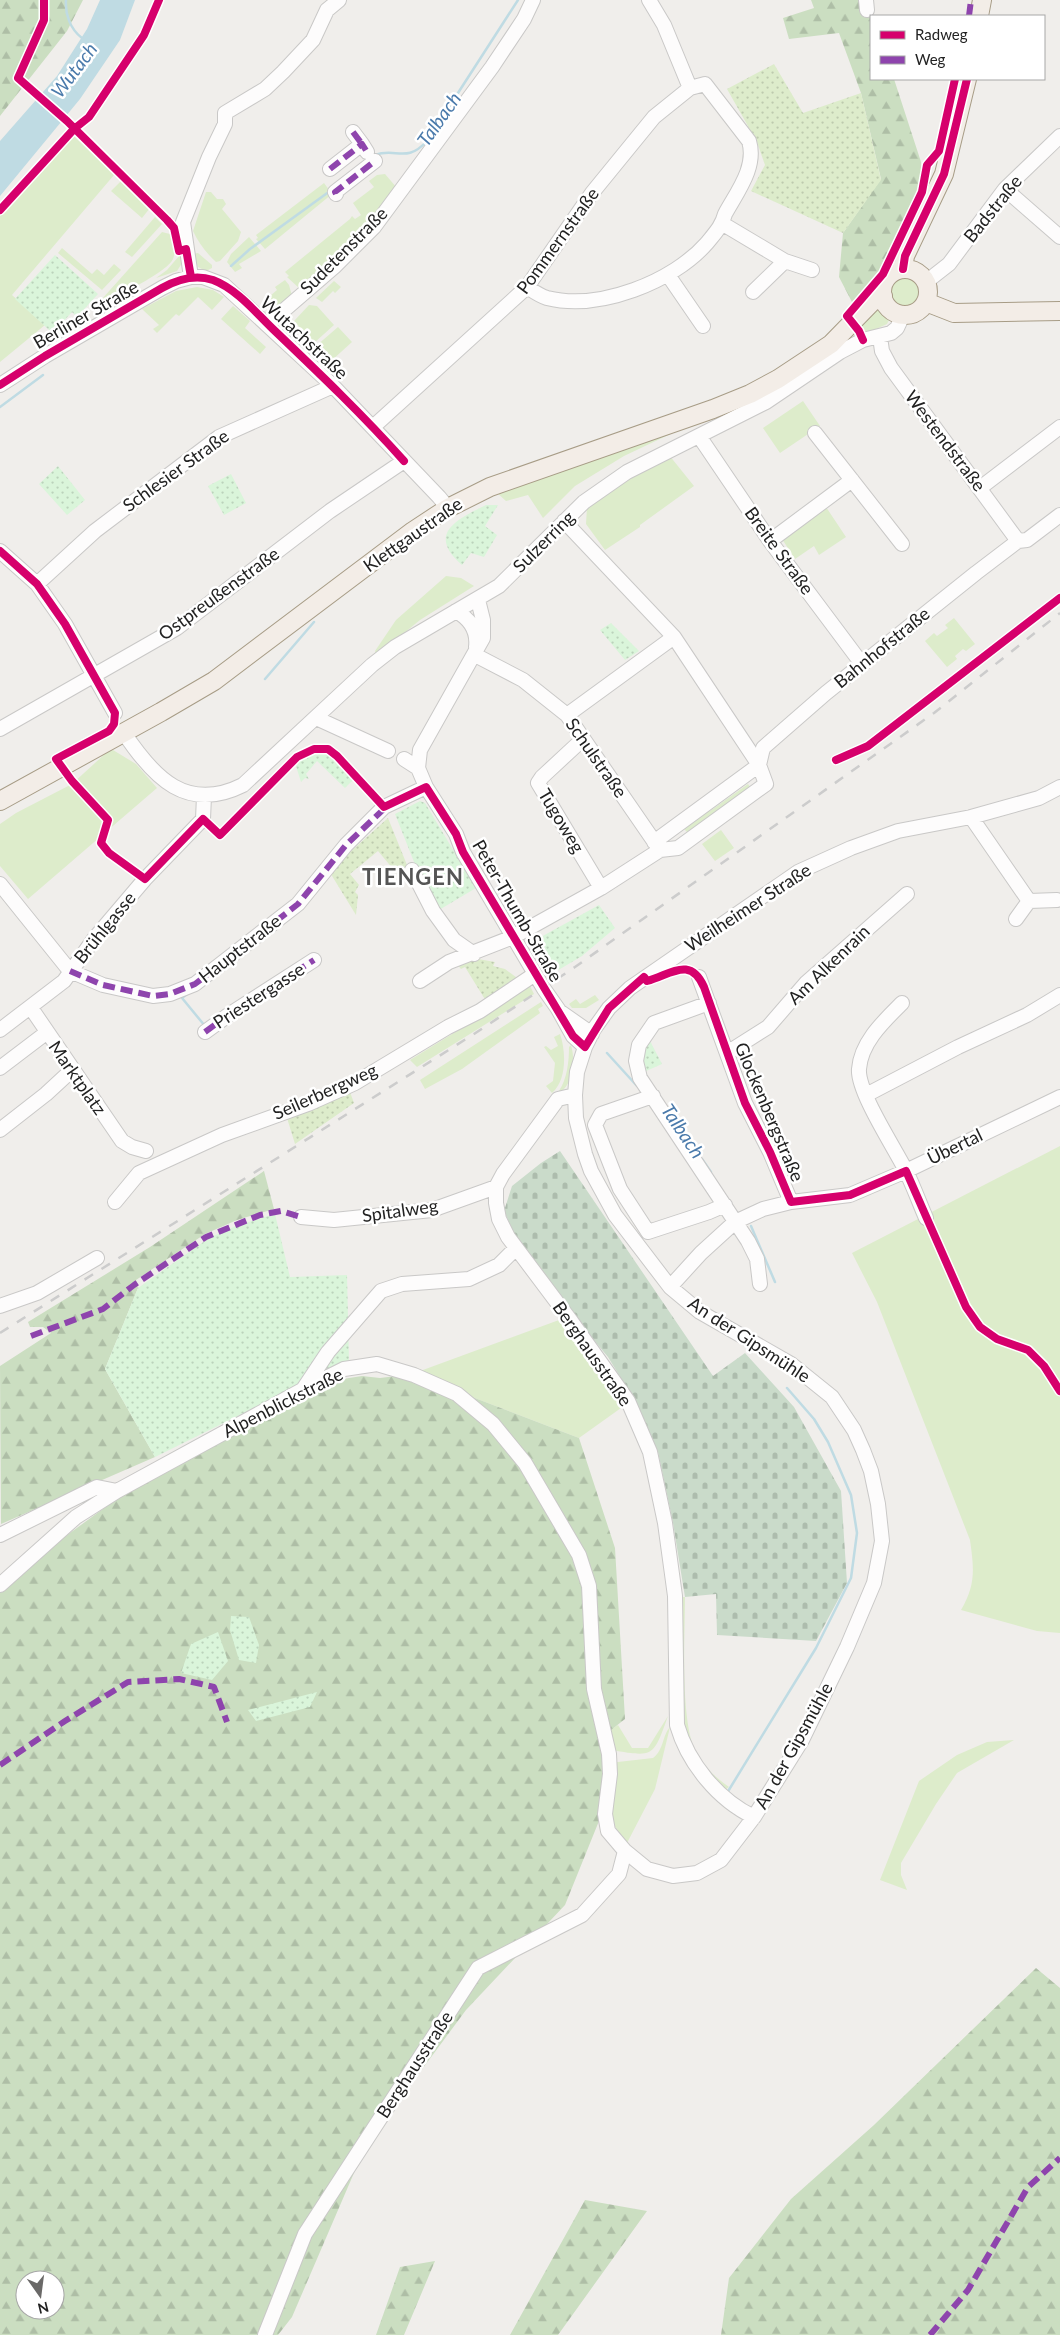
<svg xmlns="http://www.w3.org/2000/svg" width="1060" height="2335" viewBox="0 0 1060 2335" font-family="Lato,sans-serif">
<defs>
<pattern id="forest-firs" width="22" height="20" patternUnits="userSpaceOnUse" patternTransform="scale(1.25)"><rect width="22" height="20" fill="#cbdec1"/><path d="M5 1l3.5 6h-7zM16 11l3.5 6h-7z" fill="#aebea6"/></pattern>
<pattern id="cemetery-stones" width="16" height="16" patternUnits="userSpaceOnUse" patternTransform="scale(1.25)"><rect width="16" height="16" fill="#cadbca"/><path d="M2 7V4a2 2 0 0 1 4 0v3zM10 15v-3a2 2 0 0 1 4 0v3z" fill="#adbcad"/></pattern>
<pattern id="park-dots" width="8" height="8" patternUnits="userSpaceOnUse" patternTransform="scale(1.25)"><rect width="8" height="8" fill="#daf5da"/><path d="M2 2h.1M6 6h.1" fill="none" stroke="#bbd2bb" stroke-width="1.8" stroke-linecap="round"/></pattern>
<pattern id="garden-dots" width="8" height="8" patternUnits="userSpaceOnUse" patternTransform="scale(1.25)"><rect width="8" height="8" fill="#ddeccb"/><path d="M2 2h.1M6 6h.1" fill="none" stroke="#bdcaae" stroke-width="1.8" stroke-linecap="round"/></pattern>
</defs>
<rect width="100%" height="100%" fill="#f0eeeb"/>
<!-- grass -->
<path fill="#ddeccb" d="M72 134 114 175 12 295 45 325 0 362V216Z
M385 174 397 188C370 226 334 257 299 288L287 277 289 276 285 272 350 219 352 216 355 219 361 215 353 203 374 187 369 181 377 175Z
M121 181 150 208 142 218 111 191Z
M324 183 332 194 265 249 256 239 258 238 256 235Z
M206 192H211L217 199H223L226 204 222 209 241 232 238 241 220 261 216 262C206 253 198 242 193 231Z
M155 217 162 224 132 257 125 252Z
M162 232 174 235C175 242 176 251 173 259 167 273 109 300 93 309Z
M249 237 261 251 239 264 242 268 235 272 227 262 231 254Z
M62 248 92 274 97 269 104 275 114 264 121 270 102 290 58 253Z
M198 253 212 265V268L206 271 198 267 192 254Z
M179 256H182V263L177 271 156 278 167 270Z
M891 292a15 15 0 1 1 30 0a15 15 0 1 1-30 0Z
M285 280 289 285 292 296 278 307 272 308 263 302 277 290 275 287Z
M334 281 341 287 335 293 333 291 322 302 316 298Z
M197 287 213 290 224 297 212 310 198 297 179 316 176 314 157 333 153 329 159 325 142 309 176 291Z
M309 305 317 306 334 325 314 343 294 321Z
M233 306 250 321 245 328 266 347 260 354 221 319Z
M882 308 888 312 890 318 887 324 865 334 861 327 876 310Z
M338 327 352 342 330 362 316 346Z
M803 401 820 426 780 453 763 428Z
M681 429 624 456 575 486 543 518 528 495 506 501 496 492Z
M669 455 694 486 640 525V527L605 550 586 524 587 507 616 485Z
M826 507 846 537 819 555 814 546 795 559 782 539Z
M446 576 461 578 474 586 420 620 376 656 375 651 396 620Z
M954 618 975 644 966 651 963 649 955 656 957 659 947 667 925 641 934 633 937 636 948 628 945 625Z
M113 750 136 764 157 788 28 899 0 866V824L16 813 72 784 107 752Z
M748 784 751 788 688 833 684 829 687 827 686 824 690 821 691 824 706 813 704 810 707 808 710 811Z
M721 830 734 848 715 861 702 844Z
M530 986 534 994 417 1067 410 1060Z
M595 995 599 1000 586 1008H572L569 1004 576 999 580 1004Z
M541 1002 543 1006 538 1009 540 1013 462 1069 425 1089 420 1080Z
M560 1034C566 1051 567 1080 552 1093L546 1086 553 1081 555 1063 544 1047 546 1046 551 1050 558 1046 554 1037Z
M571 1045C576 1062 573 1083 560 1093L559 1091C567 1079 569 1062 569 1047Z
M1060 1146V1633L1037 1631 961 1610C976 1584 974 1569 970 1540L877 1302 852 1253Z
M559 1320 615 1391 621 1408 579 1438 412 1374Z
M678 1597H685C685 1636 680 1717 695 1751 702 1765 716 1778 729 1787L724 1791 707 1775 684 1737Z
M668 1716C653 1758 654 1757 611 1750L606 1733 618 1725 632 1748H648Z
M670 1727 655 1789 627 1843 612 1823 609 1763 653 1758C664 1750 662 1736 670 1727Z
M1014 1740 957 1773 936 1804 901 1863V1875L907 1890 880 1880 919 1781 957 1755 987 1742Z"/>
<!-- forest -->
<path fill="url(#forest-firs)" fill-rule="evenodd" d="M0 0H83L67 31 0 116Z
M811 0H868L873 16H871V79H894L921 162 923 199 892 254 853 304 839 277 843 233 881 179 861 93 839 33 789 39 783 18 814 8Z
M264 1171 274 1209 237 1220 205 1234 136 1280 138 1288 105 1369 155 1457 1 1524 0 1366 51 1333 43 1327H30L28 1322 150 1247Z
M412 1374 579 1438 615 1548 625 1719 606 1734 601 1816 565 1905 466 2010 366 2145 292 2317 278 2335H0V1590L37 1557 129 1490 315 1389 343 1379 362 1376 380 1378ZM25 2280H55V2310H25Z
M1036 1968 1060 1988V2335H721L729 2278 791 2199 874 2125Z
M585 2200 647 2211 558 2335H510Z
M435 2261 404 2335H376L400 2267Z"/>
<!-- cemetery -->
<path fill="url(#cemetery-stones)" d="M560 1151 713 1376 745 1353 794 1407 841 1491 847 1583 816 1641 717 1635 716 1594 685 1597 673 1523 658 1452 635 1401 608 1357 567 1308 518 1242 504 1211 512 1186 541 1163Z"/>
<!-- park -->
<path fill="url(#park-dots)" d="M55 255 98 294 77 317 72 312 60 325 65 330 58 338 15 299Z
M58 466 85 500 67 515 39 484Z
M231 474 246 503 224 515 208 486Z
M486 505H498L485 526 497 535 484 557 471 553 462 565C426 534 457 519 486 505Z
M611 623 639 651 625 660 600 630Z
M325 751 353 780 345 788 317 761 306 774 309 779 305 778 301 782 295 763 310 753Z
M420 801 425 803 476 888 439 910 418 872 395 814Z
M599 905 615 928 582 956 550 975 530 943Z
M649 1039 662 1064 644 1072 642 1060Z
M275 1214 290 1277 347 1275 349 1361 155 1457 105 1369 138 1288 209 1238 238 1225Z
M231 1616 249 1617 259 1645 256 1663 239 1660 230 1630Z
M218 1632 228 1661 212 1680 181 1673 191 1644Z
M317 1692 310 1707 256 1721 248 1710Z"/>
<!-- garden -->
<path fill="url(#garden-dots)" d="M774 64 803 113 861 93 881 180 843 233 751 191 765 165 757 142 727 89Z
M388 818 409 870 404 882 378 851 350 874 359 885 355 892 358 895 356 915 329 871Z
M478 959 495 962 493 966 505 969 520 980 486 1001 465 967 461 969 457 964Z
M350 1092 354 1103 295 1144 287 1118Z"/>
<!-- water -->
<path fill="#bfdbe3" d="M100 0H135L120 40 80 99 0 196V141L57 76 87 29Z"/>
<g fill="none" stroke-linecap="round" stroke-linejoin="round">
<!-- stream -->
<path stroke="#bfdbe3" stroke-width="2.5" d="M66 0C65 14 70 29 82 38
M375 155C396 147 406 164 427 141L518 0
M231 266 250 249 330 191
M0 407 43 375
M265 679 314 622
M190 992 182 998 205 1026
M607 1053 637 1086
M702 1159 711 1172
M751 1226 775 1282
M727 1793 816 1648 851 1578 857 1533 851 1495 828 1442 814 1419 787 1388"/>
<defs>
<path id="minor" d="M649 0 664 25 690 88
M866 0 867 10
M353 132 362 144
M330 169 362 144 367 152
M1005 189 1060 237
M336 194 335 192 375 161
M723 224 785 261 753 292
M785 261 812 270
M668 275 703 326
M191 277 183 222 209 157 225 124V113L265 89 283 72 313 40 327 10 339 0
M926 282 949 264 1005 189 1060 136
M268 324 334 267 374 227 492 67 524 19 533 0
M880 337 882 351 891 368 1018 541
M0 385 45 356 162 288 176 281 191 277H203L224 285 333 386 439 497 448 508
M373 427 527 287 592 193 654 117 690 88 705 84 749 141C757 167 737 192 725 214 722 226 715 233 707 243 673 282 599 311 547 298 540 296 533 291 527 287
M815 433 902 544
M699 436 770 541 862 664
M980 488 1060 427
M564 521 674 637 759 765
M770 541 852 480
M0 551 37 584 65 624 115 713
M37 584 95 531 219 437 333 386
M478 600 483 620V638L420 750 418 768 426 787 456 834 463 852 544 989 558 1009 573 1036 585 1047
M456 611C470 619 478 631 476 647
M475 655 523 680 567 715 660 850
M567 715 674 637
M316 718 388 751
M0 729 177 628 330 511 404 461
M124 733C154 778 187 813 243 785L372 665 395 647 499 586 584 502 627 472 766 402 840 352 863 340 891 333 897 328 903 315
M583 739 542 777 538 783 601 888
M404 759 418 768
M971 817 1029 901 1016 919
M654 842 759 765
M412 870 433 911 454 940 474 954
M0 884 70 971
M1029 901 1057 900
M70 971 103 985 153 996 170 994 195 984 298 904 346 845 384 807 426 787
M699 977 745 1103 770 1152 791 1202
M420 981 449 962 513 937 601 888 660 850 678 848 766 784 759 765 763 748 826 693 976 573 1018 541 1027 540 1060 515
M709 1003 654 1023 639 1045 636 1061 640 1078 748 1241 757 1259 760 1284
M902 1003C884 1021 861 1042 859 1069 857 1091 894 1147 905 1169 913 1185 919 1202 926 1218
M31 1008 122 1141 132 1147 146 1151
M562 1013 592 1034
M0 1030 64 981 94 939 145 879 203 819 204 796
M205 1032 227 1016 314 960
M727 1053 768 1027 806 983 907 894
M0 1068 46 1033
M575 1095 558 1099 503 1174 496 1187V1203L499 1219 508 1237 571 1321 628 1401 650 1452 665 1523 675 1596 677 1725C688 1763 718 1800 754 1817
M866 1095 958 1047 1027 1015 1060 995
M653 1096 601 1114 595 1125 620 1189 648 1232 709 1212 725 1205
M0 1130 46 1094 72 1070
M115 1202 139 1173 222 1135 308 1104 355 1083 448 1027 480 1011 535 974
M301 1217 334 1220 432 1210 496 1187
M670 1287 701 1253 735 1222 763 1209 791 1202 850 1195 906 1171 1060 1097
M0 1306 37 1293 97 1258
M304 1388 328 1352 381 1291 402 1284 469 1279 499 1265 515 1249
M0 1535 97 1487 117 1491
M0 1585 76 1517 117 1491 304 1389 344 1369 377 1364 414 1375 457 1394 493 1424 525 1463 579 1555 589 1586 594 1689 609 1754 610 1774 605 1814 608 1831 625 1851 647 1869 673 1876 697 1873 721 1860 754 1817 802 1740 847 1647 874 1583 882 1541 878 1504 871 1471 863 1450 854 1430 832 1397 791 1364 700 1312 670 1287 615 1215 591 1171 585 1154 576 1118 575 1095 577 1072 585 1047 594 1029 609 1008 630 988 798 872 851 848 898 831 971 817 1039 798 1060 787
M265 2335 305 2234 478 1968 582 1915 619 1874 625 1851"/>
<path id="major" d="M979 16 982 0
M903 269 905 256 944 174 967 79
M882 292a23 23 0 1 1 46 0a23 23 0 1 1-46 0Z
M926 302 954 313 1060 311
M0 801 161 712 214 681 413 531 448 508 490 487 713 409 750 394 778 379 831 344 872 302 883 296"/>
</defs>
<!-- minor casing -->
<use href="#minor" stroke="#c9c8c7" stroke-width="16"/>
<!-- major casing -->
<use href="#major" stroke="#a79c86" stroke-width="20"/>
<!-- minor -->
<use href="#minor" stroke="#fdfcfc" stroke-width="14"/>
<!-- major -->
<use href="#major" stroke="#f3ede7" stroke-width="18"/>
<!-- rail -->
<path stroke="#ccc" stroke-width="2.5" stroke-dasharray="10 10" stroke-linecap="butt" d="M0 1333 474 1034 575 967 934 713 1060 613"/>
<!-- quiet -->
<path stroke="#8e44ad" stroke-width="6" stroke-dasharray="12 6" stroke-linecap="butt" d="M969 16 971 0
M353 132 362 144
M330 169 362 144 367 152
M336 194 335 192 375 161
M70 971 103 985 153 996 170 994 195 984 298 904 346 845 388 805
M205 1032 227 1016 314 960
M31 1336 103 1309 134 1285 206 1237 260 1215 281 1211 301 1217
M0 1765 65 1721 128 1682 179 1679 214 1687 227 1722
M930 2335 968 2290 1028 2187 1060 2158"/>
<defs>
<path id="cycleway" d="M44 0V20L18 78 67 121 167 220 174 228 179 251 186 249 191 277
M0 210 74 129 89 117 144 35 159 0
M903 269 905 256 944 174 967 79
M863 340 859 331 847 316 883 274 922 192 927 165 939 151 955 79
M0 385 45 356 162 288C178 279 195 274 213 280 237 289 257 314 275 331 319 373 363 415 404 461
M0 551 37 584 65 624 115 713 114 724 109 731 56 759 72 781 108 820 101 843 109 853 145 879 203 819 220 835 297 757 314 749H328L337 756 384 807 426 787 456 834 463 852 573 1036 585 1047 609 1008 644 977 647 981C672 974 690 956 704 987L745 1103 770 1152 791 1202 850 1195 906 1171 966 1307 980 1327 997 1339 1028 1350 1044 1366 1060 1391
M836 760 868 746 1060 598"/>
</defs>
<!-- cycleway casing -->
<use href="#cycleway" stroke="#fff" stroke-width="11"/>
<!-- cycleway -->
<use href="#cycleway" stroke="#d6006c" stroke-width="8"/>
</g>
<g text-anchor="middle" stroke-width="5" stroke-linejoin="round" paint-order="stroke">
<!-- street labels -->
<g font-size="18" fill="#222" stroke="#fff">
<text transform="translate(993 209) rotate(-51)" y="6">Badstraße</text>
<text transform="translate(558 241) rotate(-54)" y="6">Pommernstraße</text>
<text transform="translate(344 251) rotate(-45)" y="6">Sudetenstraße</text>
<text transform="translate(86 315) rotate(-30)" y="6">Berliner Straße</text>
<text transform="translate(304 338) rotate(43)" y="6">Wutachstraße</text>
<text transform="translate(945 441) rotate(53)" y="6">Westendstraße</text>
<text transform="translate(176 471) rotate(-36)" y="6">Schlesier Straße</text>
<text transform="translate(413 535) rotate(-35)" y="6">Klettgaustraße</text>
<text transform="translate(544 542) rotate(-45)" y="6">Sulzerring</text>
<text transform="translate(779 551) rotate(54)" y="6">Breite Straße</text>
<text transform="translate(219 594) rotate(-36)" y="6">Ostpreußenstraße</text>
<text transform="translate(882 648) rotate(-39)" y="6">Bahnhofstraße</text>
<text transform="translate(596 758) rotate(55)" y="6">Schulstraße</text>
<text transform="translate(561 821) rotate(59)" y="6">Tugoweg</text>
<text transform="translate(748 908) rotate(-33)" y="6">Weilheimer Straße</text>
<text transform="translate(517 911) rotate(60)" y="6">Peter-Thumb-Straße</text>
<text transform="translate(105 928) rotate(-51)" y="6">Brühlgasse</text>
<text transform="translate(240 949) rotate(-38)" y="6">Hauptstraße</text>
<text transform="translate(829 965) rotate(-44)" y="6">Am Alkenrain</text>
<text transform="translate(259 996) rotate(-33)" y="6">Priestergasse</text>
<text transform="translate(77 1078) rotate(55)" y="6">Marktplatz</text>
<text transform="translate(325 1092) rotate(-24)" y="6">Seilerbergweg</text>
<text transform="translate(769 1112) rotate(67)" y="6">Glockenbergstraße</text>
<text transform="translate(955 1147) rotate(-26)" y="6">Übertal</text>
<text transform="translate(400 1211) rotate(-8)" y="6">Spitalweg</text>
<text transform="translate(749 1340) rotate(33)" y="6">An der Gipsmühle</text>
<text transform="translate(592 1354) rotate(55)" y="6">Berghausstraße</text>
<text transform="translate(283 1403) rotate(-27)" y="6">Alpenblickstraße</text>
<text transform="translate(794 1746) rotate(-61)" y="6">An der Gipsmühle</text>
<text transform="translate(415 2065) rotate(-57)" y="6">Berghausstraße</text>
</g>
<!-- water labels -->
<g font-size="19" font-style="italic" fill="#4a7aab" stroke="#fff">
<text transform="translate(74 70) rotate(-53)" y="7">Wutach</text>
<text transform="translate(439 119) rotate(-55)" y="7">Talbach</text>
<text transform="translate(683 1131) rotate(56)" y="7">Talbach</text>
</g>
<!-- district labels -->
<g font-size="22" font-weight="bold" letter-spacing="1" fill="#555" stroke="#fff">
<text x="413" y="885">TIENGEN</text>
</g>
</g>
<!-- legend -->
<rect x="870" y="15" width="175" height="65" fill="#ffffff" stroke="#a7a7a7"/>
<rect x="880" y="31" width="25" height="8" fill="#d6006c" stroke="#a7a7a7"/>
<text x="915" y="40" font-size="15" fill="#222222">Radweg</text>
<rect x="880" y="56" width="25" height="8" fill="#8e44ad" stroke="#a7a7a7"/>
<text x="915" y="65" font-size="15" fill="#222222">Weg</text>
<!-- north arrow -->
<g transform="translate(40 2295) rotate(166)"><circle r="24" fill="#ffffff" stroke="#a7a7a7"/>
<path d="M0-4L9 19L0 12L-9 19Z" fill="#6a6968"/>
<text y="-8" font-size="14" font-weight="bold" text-anchor="middle" fill="#222222">N</text>
</g>
</svg>
